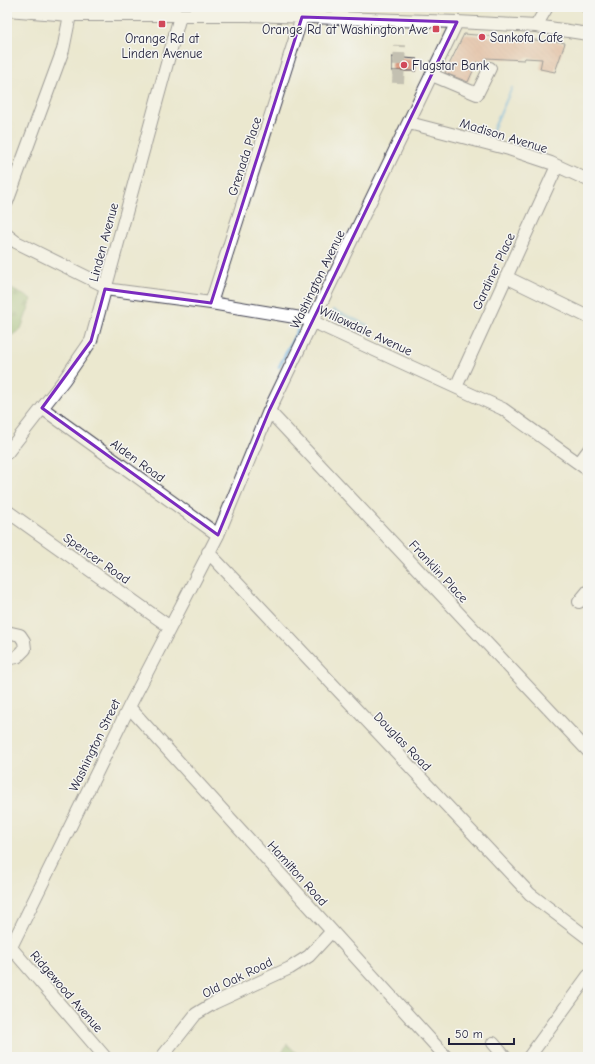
<svg xmlns="http://www.w3.org/2000/svg" width="595" height="1064" viewBox="0 0 595 1064" font-family="'Comic Neue',sans-serif">
<defs>
<pattern id="forest-firs" width="22" height="20" patternUnits="userSpaceOnUse"><rect width="22" height="20" fill="#87b36c"/><path d="M5 1l3.5 6h-7zM16 11l3.5 6h-7z" fill="#6e915a"/></pattern>
<pattern id="building-back-hatch" width="6" height="6" patternUnits="userSpaceOnUse"><rect width="6" height="6" fill="#dc9274"/><path d="M-1 5l2 2M0 0l6 6M5-1l2 2" fill="none" stroke="#b27760"/></pattern>
</defs>
<rect width="100%" height="100%" fill="#f6f6f2"/>
<filter id="ink" filterUnits="userSpaceOnUse"><feTurbulence type="fractalNoise" baseFrequency=".025" numOctaves="2"/><feDisplacementMap in="SourceGraphic" scale="8" xChannelSelector="R" yChannelSelector="G"/><feConvolveMatrix kernelMatrix="1 2 1 2 8 2 1 2 1" color-interpolation-filters="sRGB"/></filter>
<filter id="wash" filterUnits="userSpaceOnUse"><feTurbulence type="fractalNoise" baseFrequency=".012" numOctaves="4" result="noise"/><feDisplacementMap in="SourceGraphic" scale="16" xChannelSelector="R" yChannelSelector="G"/><feGaussianBlur stdDeviation="0.9" result="paint"/><feColorMatrix in="noise" values="0 0 0 0 0 0 0 0 0 0 0 0 0 0 0 0 0 1.4 0 .05"/><feComposite in="paint" operator="in"/></filter>
<g filter="url(#wash)">
<rect width="100%" height="100%" fill="#ebe8cf"/>
<!-- forest -->
<path fill="url(#forest-firs)" stroke="#546a54" d="M7 287 32 299 21 329 7 339Z
M287 1044 301 1057H280Z"/>
<g fill="none" stroke-linecap="round" stroke-linejoin="round">
<!-- stream -->
<path stroke="#6bb3e2" stroke-width="2.5" d="M491 134 512 88
M333 310 367 325
M279 367 298 329"/>
</g>
<g id="blocks">
<!-- building -->
<path fill="url(#building-back-hatch)" d="M464 34 546 41V39L565 43 555 72 540 69 542 59 525 58 524 60 486 58 484 63 477 62 468 82 445 73Z
M392 57 417 59 416 71H392Z"/>
</g>
</g>
<g filter="url(#ink)">
<use href="#blocks" fill-opacity="0" stroke="#404051" stroke-width="1"/>
<g fill="none" stroke-linecap="round" stroke-linejoin="round">
<!-- minor-tunnel -->
<path stroke="#c3c0b1" stroke-width="12" stroke-dasharray="12 6" stroke-linecap="butt" d="M398 83 400 45"/>
<defs>
<path id="minor" d="M587 7 588 8
M7 10 70 15H246L457 22 536 26 588 34
M536 26 547 7
M432 75 477 94 490 68
M409 123 509 149 551 163 588 180
M7 202 63 50 70 15
M7 235 16 242 105 286
M506 277 588 317
M105 289 211 303 307 319 503 409 588 470
M211 303 302 17
M456 387 557 166
M42 408 218 535
M269 411 588 751
M7 453 64 380 91 341 180 16
M579 463 588 451
M7 511 170 627
M208 552 530 894 588 938
M579 602 588 591
M7 632 20 635 24 641 25 649 17 657 7 659
M129 707 446 1057
M7 943 105 1057
M7 951 11 947 129 707 218 535 269 411 457 22
M493 1043 505 1057
M162 1057 196 1014 214 1003 290 968 309 956 332 931
M529 1057 588 976"/>
</defs>
<!-- minor casing -->
<use href="#minor" stroke="#404051" stroke-width="14"/>
<!-- minor -->
<use href="#minor" stroke="#fff" stroke-width="12"/>
</g>
</g>
<!-- marked area -->
<path d="M0 0H595V1064H0ZM302 17 457 22 269 411 218 535 42 408 91 341 105 289 211 303Z" fill="#ebe8cf" fill-opacity=".55" fill-rule="evenodd"/>
<path fill="none" stroke="#7b2cbf" stroke-width="3" stroke-linejoin="round" d="M302 17 457 22 269 411 218 535 42 408 91 341 105 289 211 303Z"/>
<!-- markers -->
<g fill="#d1495b" stroke="#f6f6f2" stroke-width="1.5">
<rect x="158" y="20" width="8" height="8" rx="2"/>
<rect x="432" y="25" width="8" height="8" rx="2"/>
<circle cx="482" cy="37" r="4"/>
<circle cx="404" cy="65" r="4"/>
</g>
<g text-anchor="middle" stroke-width="3" stroke-linejoin="round" paint-order="stroke">
<!-- poi labels -->
<g font-size="13" fill="#22223b" stroke="#f6f6f2" text-anchor="start">
<text x="428" y="34" text-anchor="end">Orange Rd at Washington Ave</text>
<text x="490" y="42">Sankofa Cafe</text>
<text x="162" y="43" text-anchor="middle">Orange Rd at<tspan x="162" dy="15">Linden Avenue</tspan></text>
<text x="412" y="70">Flagstar Bank</text>
</g>
<!-- street labels -->
<g font-size="13" fill="#22223b" stroke="#f6f6f2">
<text transform="translate(504 135) rotate(17)" y="5">Madison Avenue</text>
<text transform="translate(244 156) rotate(-72)" y="5">Grenada Place</text>
<text transform="translate(103 242) rotate(-75)" y="5">Linden Avenue</text>
<text transform="translate(493 271) rotate(-65)" y="5">Gardiner Place</text>
<text transform="translate(317 279) rotate(-64)" y="5">Washington Avenue</text>
<text transform="translate(366 330) rotate(25)" y="5">Willowdale Avenue</text>
<text transform="translate(138 460) rotate(36)" y="5">Alden Road</text>
<text transform="translate(97 558) rotate(35)" y="5">Spencer Road</text>
<text transform="translate(439 571) rotate(47)" y="5">Franklin Place</text>
<text transform="translate(403 741) rotate(46)" y="5">Douglas Road</text>
<text transform="translate(94 745) rotate(-64)" y="5">Washington Street</text>
<text transform="translate(298 873) rotate(48)" y="5">Hamilton Road</text>
<text transform="translate(237 977) rotate(-26)" y="5">Old Oak Road</text>
<text transform="translate(67 991) rotate(49)" y="5">Ridgewood Avenue</text>
</g>
</g>
<!-- margin -->
<rect width="595" height="1064" fill="none" stroke="#f6f6f2" stroke-width="24"/>
<!-- scale -->
<path d="M449 1038v6h65v-6" fill="none" stroke="#22223b" stroke-width="2"/>
<text x="455" y="1038" font-size="12" fill="#22223b" stroke="#f6f6f2" stroke-width="3" paint-order="stroke">50 m</text>
</svg>
